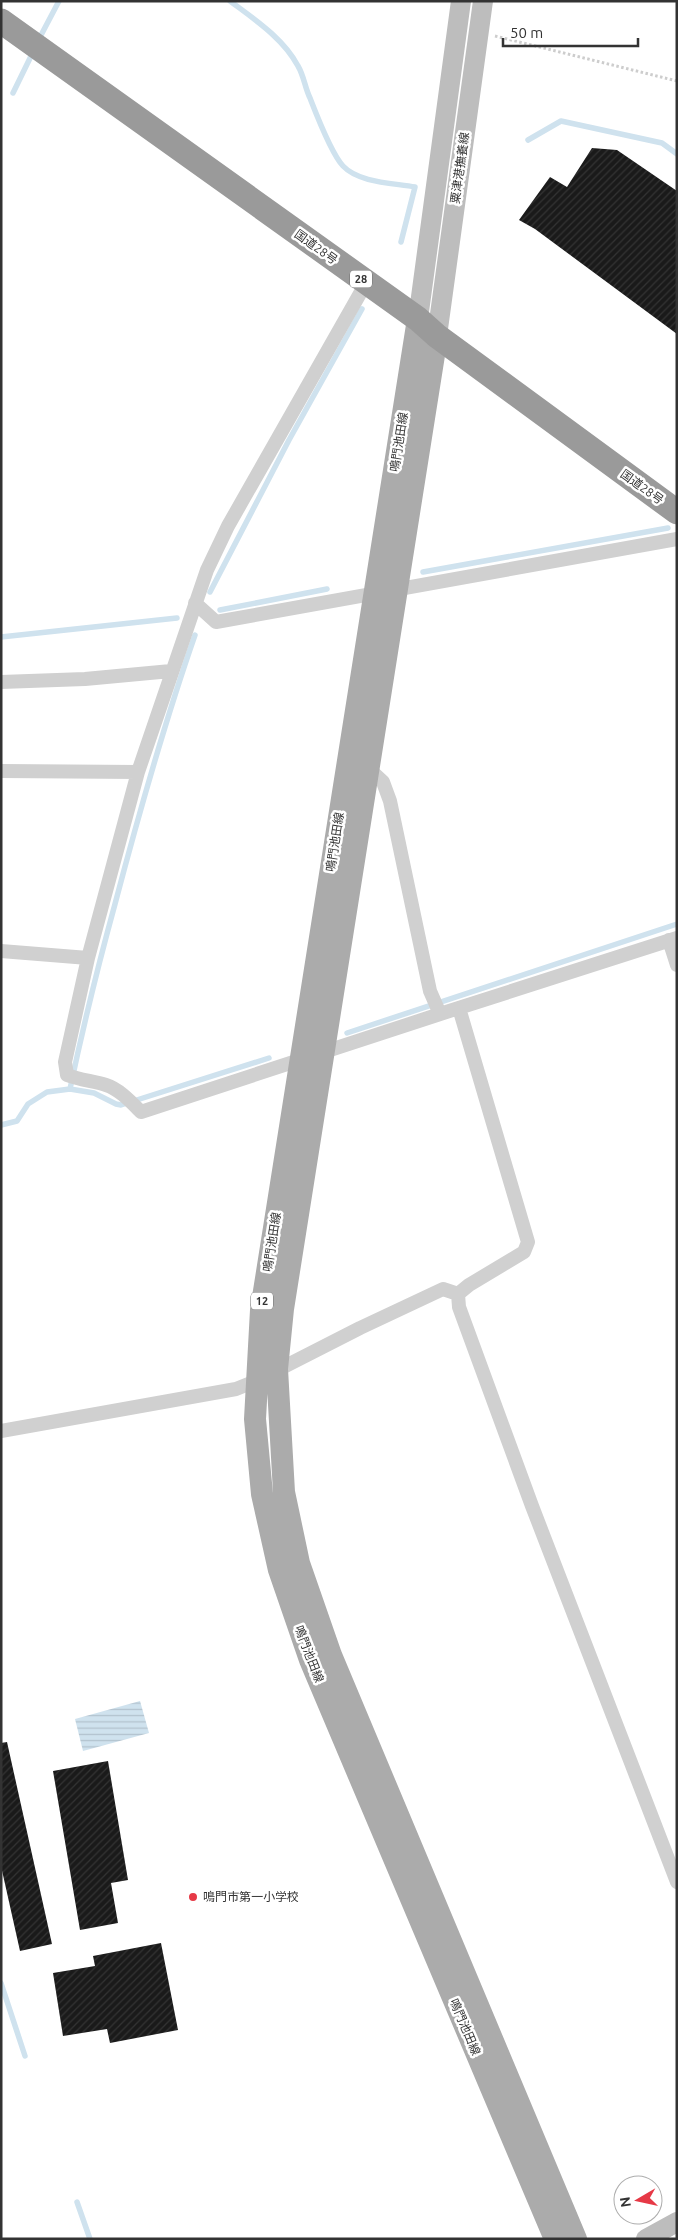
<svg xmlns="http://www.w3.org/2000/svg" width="678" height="2240" viewBox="0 0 678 2240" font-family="Ubuntu,'Noto Sans JP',sans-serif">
<defs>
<pattern id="water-rules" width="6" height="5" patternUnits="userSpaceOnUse" patternTransform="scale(1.25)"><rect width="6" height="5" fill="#cfe2ee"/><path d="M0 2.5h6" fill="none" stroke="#b2c2cd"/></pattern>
<pattern id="building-hatch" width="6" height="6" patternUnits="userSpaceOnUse" patternTransform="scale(1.25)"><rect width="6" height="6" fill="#1a1a1a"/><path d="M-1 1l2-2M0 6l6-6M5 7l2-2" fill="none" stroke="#333"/></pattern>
</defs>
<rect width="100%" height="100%" fill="#fff"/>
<!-- water -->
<path fill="url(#water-rules)" d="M140 1701 149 1733 83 1751 75 1719Z"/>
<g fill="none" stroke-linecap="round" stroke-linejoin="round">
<!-- stream -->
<path stroke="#cfe2ee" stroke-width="5.5" d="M230 1C254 19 283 38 298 66 304 76 305 88 310 98 317 116 331 153 343 166 359 183 394 183 415 187L401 242
M39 39 59 1
M13 93 33 52
M528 140 561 121 662 143 677 154
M423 572 668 528
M210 592 289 440 362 309
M220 610 327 589
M1 637 177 618
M347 1033 677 924
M70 1089C83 1027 98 966 115 904 139 813 164 724 195 635
M1 1125 17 1121 28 1104 47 1092 70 1089 94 1093 116 1104 121 1105 269 1058
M1 1983 25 2056
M77 2202 90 2239"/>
</g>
<!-- building -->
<path fill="url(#building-hatch)" d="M592 148 617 150 677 191V334L535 229 519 220 550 177 567 187Z
M7 1742 52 1944 20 1951 1 1866V1743Z
M108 1761 128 1880 111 1883 118 1923 80 1930 53 1771Z
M161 1943 178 2030 110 2043 107 2029 63 2036 53 1973 95 1966 93 1956Z"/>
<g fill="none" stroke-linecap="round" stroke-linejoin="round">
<!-- path -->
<path stroke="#cdcdcd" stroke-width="3" stroke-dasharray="2.5 2.5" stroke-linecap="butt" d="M495 36 677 81"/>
<!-- street -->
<path stroke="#d0d0d0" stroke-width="14" d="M195 603 216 622 677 539
M1 682 85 679 171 671
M369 769 383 782 390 801 430 991 440 1014 677 938
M1 771 138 772 207 570 228 526 366 283
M138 772 88 958 65 1062 67 1075C80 1080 93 1081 106 1085 119 1089 131 1102 141 1112L440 1014
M669 940 677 965
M1 951 88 958
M458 1294 459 1307 532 1506 677 1882
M458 1294 469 1285 524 1252 528 1242 459 1008
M1 1431 236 1389 256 1381 360 1328 443 1289 458 1294"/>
<!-- secondary -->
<path stroke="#bdbdbd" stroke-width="20" d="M418 319 461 1
M437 336 483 1
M646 2239 677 2222"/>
<!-- primary -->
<path stroke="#ababab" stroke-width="22" d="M418 319 261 1310 255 1419 262 1494 279 1570 310 1660 555 2239
M437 336 283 1309 277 1369 284 1492 299 1563 331 1655 576 2239"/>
<!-- highway -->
<path stroke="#9a9a9a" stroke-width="25" d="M1 21 418 319 437 336 677 512"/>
</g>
<!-- markers -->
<circle fill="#e63946" stroke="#fff" stroke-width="2" cx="193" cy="1897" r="5"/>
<g text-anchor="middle" stroke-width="5" stroke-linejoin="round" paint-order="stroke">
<!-- shield labels -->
<g fill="#fff" stroke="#707070" stroke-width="1">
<rect x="350" y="270.5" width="22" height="17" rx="4"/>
<rect x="251" y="1292.5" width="22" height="17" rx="4"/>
</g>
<g font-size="11" font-weight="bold" fill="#333">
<text x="361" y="283">28</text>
<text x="262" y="1305">12</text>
</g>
<!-- street labels -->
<g font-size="12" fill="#333" stroke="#fff">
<text transform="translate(460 168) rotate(-82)" y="4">粟津港撫養線</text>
<text transform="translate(316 247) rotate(36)" y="4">国道28号</text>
<text transform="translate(399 442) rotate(-81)" y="4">鳴門池田線</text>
<text transform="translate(642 487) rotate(36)" y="4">国道28号</text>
<text transform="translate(335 842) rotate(-81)" y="4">鳴門池田線</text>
<text transform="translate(272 1242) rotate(-81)" y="4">鳴門池田線</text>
<text transform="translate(309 1654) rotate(69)" y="4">鳴門池田線</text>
<text transform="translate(465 2027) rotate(67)" y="4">鳴門池田線</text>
</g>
<!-- poi labels -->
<g font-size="12" fill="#333" stroke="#fff" text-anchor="start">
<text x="203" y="1901">鳴門市第一小学校</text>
</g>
</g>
<!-- border -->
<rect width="678" height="2240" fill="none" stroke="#333333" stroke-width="5"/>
<!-- north arrow -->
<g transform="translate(638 2200) rotate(261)"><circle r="24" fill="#ffffff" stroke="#adadad"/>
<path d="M0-4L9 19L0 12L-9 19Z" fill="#e63946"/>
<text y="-8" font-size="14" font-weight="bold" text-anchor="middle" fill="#333333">N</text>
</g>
<!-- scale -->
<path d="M503 38v8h135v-8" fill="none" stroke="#333333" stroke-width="2.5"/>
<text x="510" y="38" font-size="15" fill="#333333" stroke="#ffffff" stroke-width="4" paint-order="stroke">50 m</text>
</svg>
